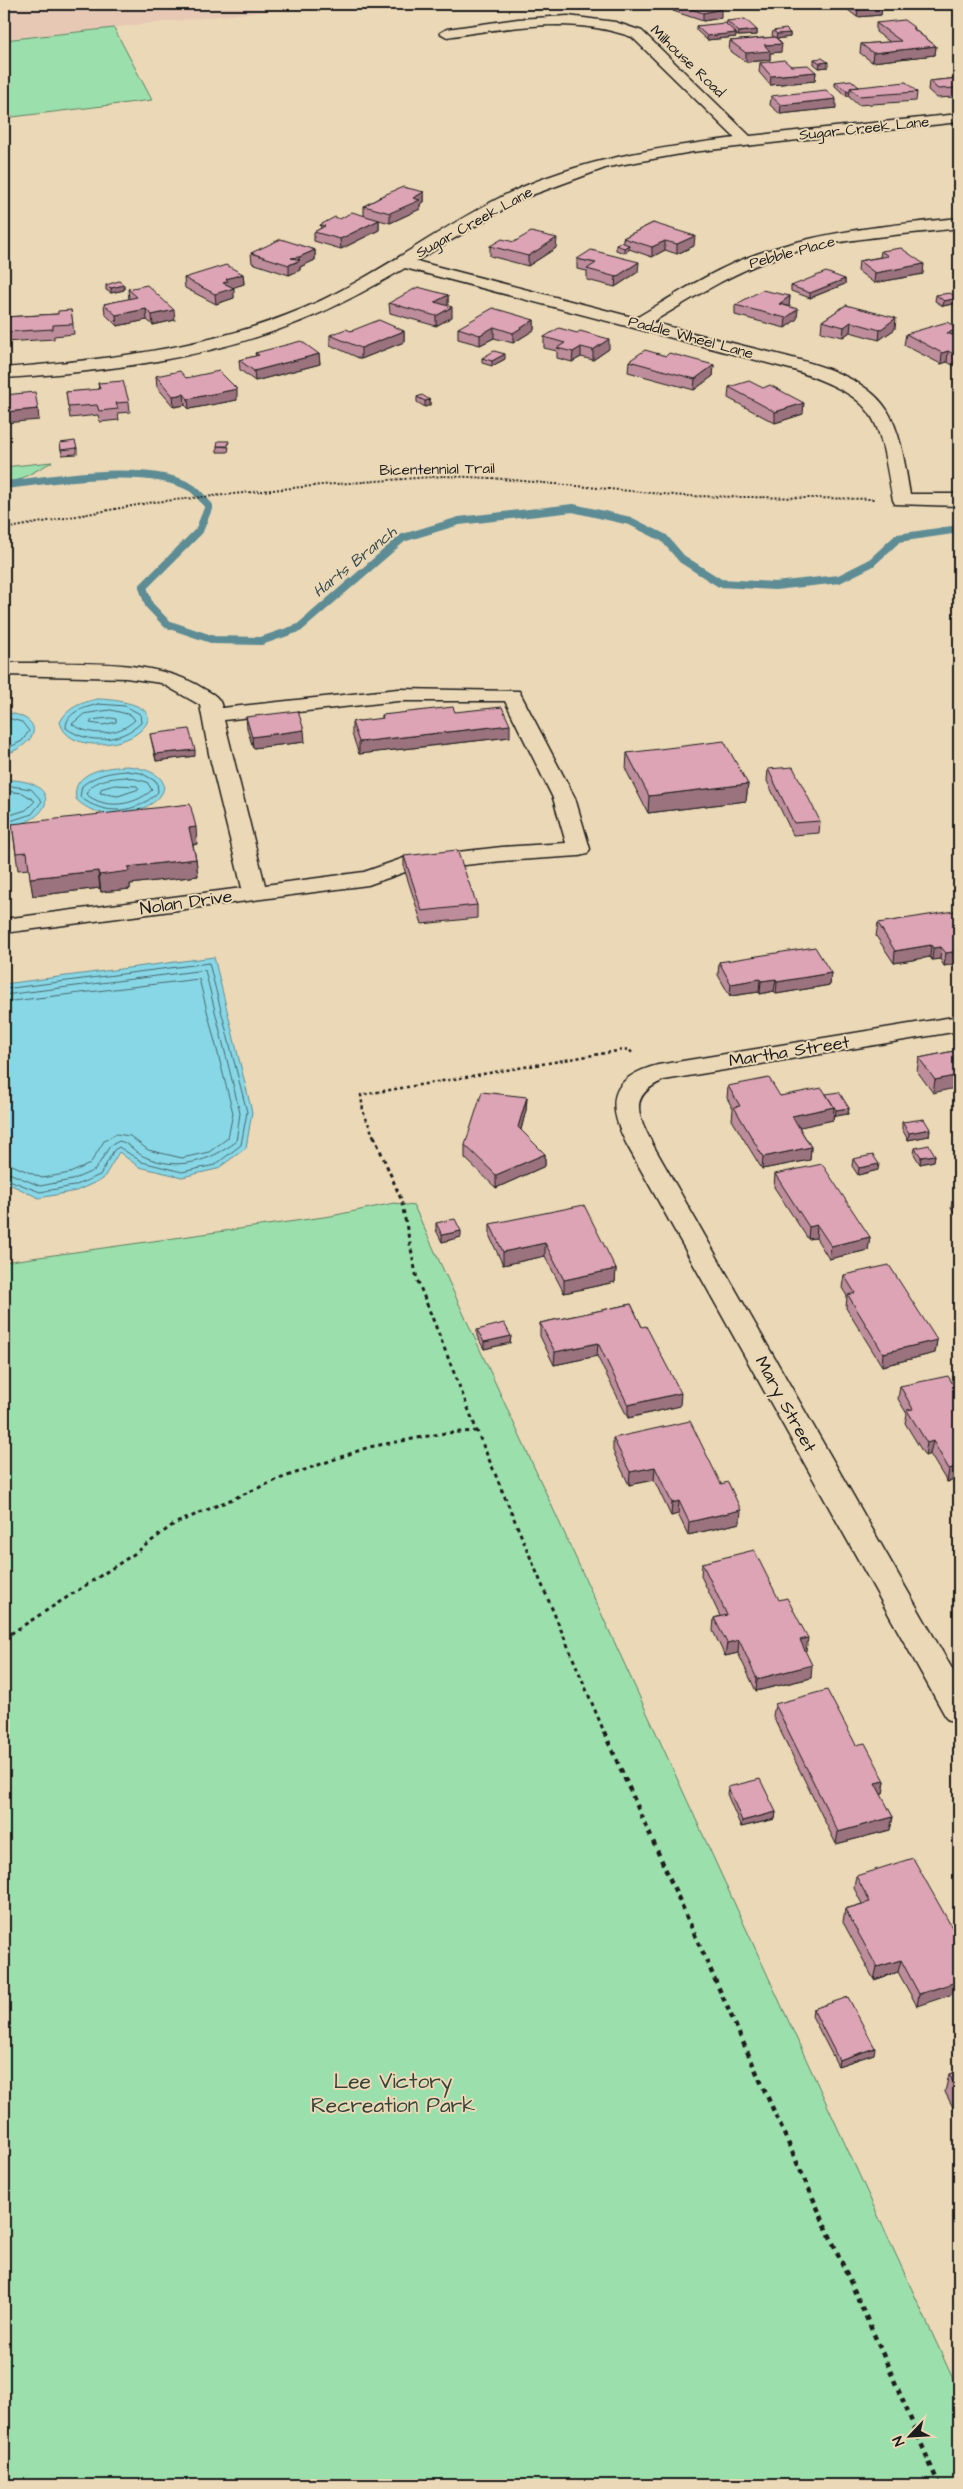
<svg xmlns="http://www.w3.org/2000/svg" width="963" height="2489" viewBox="0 0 963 2489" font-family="'Architects Daughter',sans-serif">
<rect width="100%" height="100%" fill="#ebd8b6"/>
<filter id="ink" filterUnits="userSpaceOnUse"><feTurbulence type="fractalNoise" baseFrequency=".02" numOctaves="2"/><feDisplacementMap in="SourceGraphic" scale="10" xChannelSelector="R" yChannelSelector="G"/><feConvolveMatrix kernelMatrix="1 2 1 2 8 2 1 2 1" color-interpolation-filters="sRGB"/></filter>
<g filter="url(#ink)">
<!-- built -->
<path fill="#e6c8b5" d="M4 4H333L4 39Z"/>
<!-- green -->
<path fill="#9be0ac" stroke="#5c7e64" d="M114 28 152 100 4 118V40Z
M52 462 4 488V467Z
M394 1203 414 1206 959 2392V2485H4V1262L331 1216Z"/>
<!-- water -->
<path fill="#88d7e6" stroke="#5d8c95" d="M97 699C112 699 169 705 140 731 121 748 67 752 60 722 68 707 81 703 97 699Z
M4 712C47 718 39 743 4 755Z
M128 766C216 779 119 843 76 799 71 771 107 767 128 766Z
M4 780C60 778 59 820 4 828Z
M214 957 252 1112 246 1148 217 1169 182 1177 139 1167 119 1152 103 1179 76 1191 39 1198 5 1182 4 984Z"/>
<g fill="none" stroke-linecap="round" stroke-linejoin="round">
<!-- shore -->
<path stroke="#47676d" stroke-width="1" d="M98 704 125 706 140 714 141 723C120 742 89 745 66 728 66 711 85 708 98 704Z
M111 710 131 715 135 720C118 736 91 737 72 724L84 714Z
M4 717 22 722 29 731 22 741 4 750
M111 718 116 719V722L103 725 90 723 92 720Z
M127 771 141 773 157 782 158 792C137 814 104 816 80 797L82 786C95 775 110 772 127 771Z
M127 777 147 782 152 790C134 806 105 810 86 794 93 779 112 778 127 777Z
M4 785 31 789 42 801 32 814 4 823
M115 785 137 786 139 789 118 796 100 793 101 789Z
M4 791 23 793 35 801 26 810 4 817
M4 989 209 963 247 1112 241 1145 215 1165 182 1172 142 1162 119 1147 114 1150 100 1175 74 1186 40 1192 4 1178
M4 995 205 970 240 1113 236 1142C208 1162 178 1171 145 1157 135 1153 130 1143 119 1141L110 1146 95 1170 72 1180 40 1186 4 1171
M4 1002 199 979 233 1113 228 1138 209 1152 182 1158 148 1150 130 1136 116 1134 104 1141 90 1164 70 1173 42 1178 12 1165 4 1164"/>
<!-- stream -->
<path stroke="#5d8c95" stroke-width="8" d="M4 485C53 480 146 463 190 487 198 491 203 500 209 506L199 531 143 587 149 605 167 624 214 640 261 641 299 628 403 538 459 521 573 508 630 521 664 538 682 559 720 583 775 586 839 579 871 563 898 538 959 529"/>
<defs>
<path id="minor" d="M568 16 615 22 642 31 750 136 959 114V122L692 152 608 167 521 199 416 261 636 318C675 295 714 269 757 254 821 231 892 225 959 218V228C895 236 828 238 767 261 726 276 690 300 652 322 684 331 716 339 748 347 791 358 862 370 887 410 902 435 905 467 910 494H959V506L895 504 893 500C877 414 881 401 794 370L405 268C371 288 337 307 301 321 208 359 103 372 4 378V368C100 360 197 350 287 315 367 285 433 230 509 193 581 159 657 148 735 138L632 37C571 15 509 28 447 37L440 33 447 29 518 19Z
M4 663C64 664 153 656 204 689 213 694 220 697 222 708L398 689 519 691 575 798 590 849 587 854 579 856 502 861 408 871 368 885 4 933V919L242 888 209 754 200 705 161 683 126 678 4 675ZM398 701H505L553 798 566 843 502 847 404 858 364 872 265 885 224 720Z
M959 1016V1031L664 1080C627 1096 638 1115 653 1145L959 1681V1723L947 1719 627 1145C606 1104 608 1078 658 1065Z"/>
</defs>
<!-- minor casing -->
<use href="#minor" stroke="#1c1c1c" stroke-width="3"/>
<!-- path-far3 -->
<path stroke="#1c1c1c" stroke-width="2" stroke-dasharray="2 2" stroke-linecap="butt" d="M4 529 154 502 322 485 444 476 491 478 684 496 874 499"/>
<!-- path-far2 -->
<path stroke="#1c1c1c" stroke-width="2.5" stroke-dasharray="3 3" stroke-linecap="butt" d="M374 1137 363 1111 361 1095 629 1049 632 1053"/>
<!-- path-far1 -->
<path stroke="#1c1c1c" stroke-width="3" stroke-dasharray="4 4" stroke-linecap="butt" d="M374 1136 401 1199 417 1279 477 1431 605 1734
M4 1638 134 1554 174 1524 279 1479 369 1447 445 1433 477 1431"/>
<!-- path -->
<path stroke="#1c1c1c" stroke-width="4.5" stroke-dasharray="5 5" stroke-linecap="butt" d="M604 1732 885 2359 939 2485"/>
<!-- minor -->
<use href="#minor" fill="#ebd8b6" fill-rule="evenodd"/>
</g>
<!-- wall -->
<path fill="#bd8d9b" stroke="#1c1c1c" d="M668 4H716V7L721 18 703 21 673 11V9L668 7Z
M827 4H879L882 6 881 15 857 17 844 7 833 8Z
M727 21 757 30V35L738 36 736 34V37L707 40 696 30V26L726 24Z
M876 23 915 28V30L936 46 935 55 872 62 860 53 861 44 890 42 876 32Z
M773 31 790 33V37L776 39 781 52 770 53V60L746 62 729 50 730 41 774 37 772 35Z
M814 59 828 67 819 68 814 64Z
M760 63 791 66 816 72 815 81 770 85 759 72Z
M959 78 955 97 937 98 928 90 929 81Z
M835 82 859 87 917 92 916 101 858 105 849 97V96H846L835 86Z
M771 96 836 108 780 114 770 105Z
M424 192V202L420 204V209L390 223 379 220V230L341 249 314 241V232L321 228 320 225 340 219 364 216V206L379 198V197Z
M653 223 694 246 677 254 665 250 652 257 629 249 624 253 616 250V245L623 243V238Z
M490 246 556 248 528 266 490 256Z
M315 250V260L300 267V270L289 275 252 263 251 253Z
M881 251 923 274 874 283 858 271 859 261 880 257Z
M577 259 638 272 615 287 587 280V271L577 269Z
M243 274 244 284 233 287 234 298 216 304 185 288 184 278Z
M845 279V284L810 298 791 291V286Z
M106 285H124V290L111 293 106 290Z
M128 289 175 320 153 325 147 320 117 326 105 314 104 304 129 299Z
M448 295V305L447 306 452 317 436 326 390 313 389 303Z
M936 295 958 298 957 303 943 306 935 301Z
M790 296 789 307 797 319 785 328 735 315V305Z
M846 305 895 329 879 340 850 332 843 337 821 332 822 321Z
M71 310 74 334 54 336V339L4 342V317L58 314Z
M534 320V330L513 343 494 338 480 345 458 339V328Z
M959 329V368L947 362 941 364 904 345 906 334Z
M351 331H404V342L361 359 330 345V335Z
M544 337 609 349 593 360 581 357 572 362 557 358V351L544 348Z
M255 353 319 354 320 364 255 381 240 370 239 360 256 356Z
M666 356 714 365 713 376 694 390 628 372 629 361Z
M482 358 505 359 492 366 482 363Z
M156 376 186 378 237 400 189 409 185 405 174 407 157 387Z
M98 383 129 402 130 412 118 413 119 420 100 422 98 415 70 418 66 392 99 390Z
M729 387 803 414 775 423 728 398Z
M417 397 430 400V405L425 407 417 402Z
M60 443 77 448V454L62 455Z
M217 446 229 447 228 452H217Z
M455 712 510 737 359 754 352 734V722L382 719V715Z
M246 717 305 742 253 748 247 728Z
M150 734 195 756 156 761Z
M627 753 748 784 746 801 648 813 626 770Z
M768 769 820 821 819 833 793 835 767 781Z
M12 824 197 844 193 845 196 859 198 876 130 884V889L101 892 100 888 33 896 29 869 18 870Z
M404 856 477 905V918L422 924 404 868Z
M959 918V963L944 966 940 959 932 960 930 957 894 963 876 936 878 923Z
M719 962 831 973 830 985 776 994 774 991 760 994 759 992 730 996 718 975Z
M959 1050 933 1093 917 1071 919 1058Z
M728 1086 780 1096 826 1095 849 1108 848 1114 835 1116 834 1114 833 1120 799 1127 811 1147 810 1160 762 1169 732 1120 733 1109 727 1098Z
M527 1097 526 1110 521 1130 545 1154V1166L496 1188 465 1158V1145Z
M902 1122 930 1129 929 1136 908 1140 902 1129Z
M915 1148 935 1155 934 1161 920 1164 914 1154Z
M853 1159 878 1170 858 1175 852 1166Z
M775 1174 870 1237 868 1250 829 1259 816 1238 808 1239 774 1187Z
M959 1200V1220L951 1208 952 1201Z
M436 1223 461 1237 442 1242 436 1230Z
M490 1224 616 1269 615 1282 564 1293 545 1256 503 1265 490 1237Z
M844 1275 937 1340 935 1353 882 1366 846 1308 847 1296 842 1288Z
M631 1304 680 1406 628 1418 597 1356 554 1365 540 1336V1323Z
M477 1330 511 1336 510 1343 484 1349 477 1336Z
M900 1386 959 1479 947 1482 930 1454 925 1456 905 1423 907 1414 898 1399Z
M613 1438 740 1523 688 1535 678 1514 671 1516 654 1480 629 1485 613 1451Z
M702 1563 806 1651 805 1652 811 1678 756 1691 738 1653 725 1656 713 1631 714 1618 720 1616 701 1576Z
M775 1704 856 1745 885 1781 883 1794H880L893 1817 890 1830 836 1844 773 1716Z
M728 1787 776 1812 775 1819 741 1827 727 1794Z
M856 1876 959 1940 917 2006 898 1972 874 1980 843 1922 845 1909 862 1904 854 1888Z
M813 2009 874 2054 838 2066 812 2016Z
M959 2071V2119L945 2092 949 2074Z"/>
<!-- shaded-wall -->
<path fill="#9a737e" stroke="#1c1c1c" d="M833 4H844V7L833 8Z
M882 6 881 15 857 17 858 9Z
M721 9V18L703 21V13Z
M757 30V35L738 36 739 32Z
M736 33V37L707 40V36Z
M790 33V37L776 39 777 34Z
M782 44 781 52 770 53V60L746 62V53L764 45Z
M936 46 935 55 872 62 873 53Z
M828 62V67L819 68 820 63Z
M816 72 815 81 770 85 771 76Z
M956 88H959V97H955Z
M847 91H850L849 96H846Z
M836 99V108L780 114 781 105Z
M424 192V202L420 204V209L390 223V213L413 198Z
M379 220V230L341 249 340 239Z
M695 236 694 246 677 254V244Z
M557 238 556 248 528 266V256Z
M665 241V250L652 257V247Z
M629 245V250L624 253V248Z
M315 250V260L300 267V270L289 275V265L299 261V257Z
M639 262 638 272 615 287 616 277Z
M924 264 923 274 874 283 875 273Z
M243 274 244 284 229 289 234 288V298L216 304 215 294 223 283 226 279Z
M845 279V284L810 298V293Z
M124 285V290L111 293V288Z
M448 295V305L435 312V302Z
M790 296 789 307 779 304Z
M958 298 957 303 943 306 944 301Z
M452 307V317L436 326V316Z
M146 309 147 320 117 326 116 315Z
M798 309 797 319 785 328 786 318Z
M174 310 175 320 153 325 152 315Z
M896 318 895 329 879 340 880 330Z
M534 320V330L513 343V333Z
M851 322 850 332 843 337 844 327Z
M494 327V338L480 345V335Z
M959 329V339L947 333Z
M404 331V342L361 359V348Z
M609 339V349L593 360V350Z
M581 347V357L572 362 573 352Z
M948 351 947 362 941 364 942 353Z
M319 354 320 364 255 381 254 371Z
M505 354V359L492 366V361Z
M714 365 713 376 694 390 695 379Z
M237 389V400L189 409 188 399Z
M184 394 185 405 174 407 173 396Z
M430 400V405L425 407V401Z
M804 403 803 414 775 423V412Z
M38 409 39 420 4 423V412Z
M510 725V737L359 754V742Z
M304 730 305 742 253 748 252 737Z
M195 750V756L156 761 155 754Z
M748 784 746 801 648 813 649 796Z
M196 827 197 844 190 845 189 828Z
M196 859 198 876 130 884V889L101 892 99 875 128 867Z
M98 871 100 888 33 896 30 878Z
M931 945 930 957 894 963 895 951Z
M941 947 940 959 932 960 933 948Z
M959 951V963L944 966 946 953Z
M831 973 830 985 776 994 777 982Z
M760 979 759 992 730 996 731 984Z
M776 979 774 991 760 994 761 981Z
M959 1075V1087L933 1093 935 1080Z
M527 1097 526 1110 518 1140V1127Z
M834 1107 833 1120 791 1129 792 1116Z
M849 1108 848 1114 835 1116 836 1110Z
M930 1129 929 1136 908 1140 909 1133Z
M811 1147 810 1160 762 1169 763 1157Z
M545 1154V1166L496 1188V1175Z
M935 1155 934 1161 920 1164 921 1157Z
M879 1164 878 1170 858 1175 859 1168Z
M817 1225 816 1238 808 1239 809 1227Z
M461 1231V1237L442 1242V1235Z
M870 1237 868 1250 829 1259 831 1246Z
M545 1243V1256L503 1265V1252Z
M616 1269 615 1282 564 1293V1280Z
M511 1336 510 1343 484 1349V1342Z
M937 1340 935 1353 882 1366 883 1353Z
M598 1343 597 1356 554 1365 555 1352Z
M681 1393 680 1406 628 1418V1405Z
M933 1441 930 1454 925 1456 927 1443Z
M959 1466V1479L947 1482 949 1469Z
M655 1467 654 1480 629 1485 630 1472Z
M679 1501 678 1514 671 1516 672 1503Z
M741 1510 740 1523 688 1535 689 1522Z
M808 1638 806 1651 798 1653 800 1640Z
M739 1640 738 1653 725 1656 727 1643Z
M812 1665 811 1678 756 1691 757 1679Z
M885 1781 883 1794 872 1796 875 1783Z
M776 1812 775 1819 741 1827 742 1821Z
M893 1817 890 1830 836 1844 838 1832Z
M901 1960 898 1972 874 1980 877 1967Z
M959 1981V1992L917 2006 919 1994Z
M875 2048 874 2054 838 2066 839 2060Z"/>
<!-- building -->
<path fill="#dca4b4" stroke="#1c1c1c" d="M677 4H710L721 9 703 13Z
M852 4H879L882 6 858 9Z
M745 19 757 30 739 32 727 21Z
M904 20 915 28H912L936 46 873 53 861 44 901 41 876 23Z
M725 23 736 33 707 36 696 26Z
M786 29 790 33 777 34 773 31Z
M775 37 782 44 764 45 770 51 746 53 730 41Z
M822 58 828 62 820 63 814 59Z
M784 60 791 66 808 65 816 72 771 76 760 63Z
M959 78V88H956L938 89 929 81Z
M851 80 859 87 850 88V91H847L835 82Z
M906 82 917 92 859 96 850 88Z
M826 90 836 99 781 105 771 96Z
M403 187 424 192 413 198 420 200 390 213 364 206 381 197H379Z
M352 212 379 220 340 239 314 232 325 226 320 225 335 217 340 219Z
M653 223 695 236 677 244 665 241 652 247 623 238Z
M531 232 557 238 528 256 490 246 502 239 514 242Z
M281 239 315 250 299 257 291 258 300 260 289 265 251 253Z
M621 242 629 245 624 248 616 245Z
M901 248 924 264 875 273 859 261 888 256 881 251Z
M591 250 639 262 616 277 587 269 596 263 577 259Z
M226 265 243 274 226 279 228 281 223 283 234 288 215 294 184 278Z
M826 272 845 279 810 293 791 286Z
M119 281 124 285 111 288 106 285Z
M147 285 174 310 152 315 146 309 116 315 104 304 137 297 128 289Z
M418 287 448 295 435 302 452 307 436 316 389 303Z
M762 290 790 296 779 304 798 309 786 318 735 305Z
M950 293 958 298 944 301 936 295Z
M846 305 896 318 880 330 851 322 844 327 822 321Z
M493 308 534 320 513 333 494 327 480 335 458 328Z
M71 310 73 324 53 325V329L4 332V317L58 314V311Z
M379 320 404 331 361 348 330 335 346 329 351 331Z
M947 322 959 329 947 333 952 335 959 333V357L948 351 942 353 906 334Z
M559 328 577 333 580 331 609 339 593 350 581 347 573 352 557 348 565 343 544 337Z
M301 341 319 354 254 371 239 360 259 355 255 353Z
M645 350 666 356 669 353 714 365 695 379 629 361Z
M494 351 505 354 492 361 482 358Z
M180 371 186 378 219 371 237 389 188 399 184 394 173 396 156 376Z
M123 381 129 402 116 403 118 409 99 411 97 405 68 407 66 392 100 389 98 383Z
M749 381 763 388 770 385 804 403 775 412 729 387Z
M35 392 38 409 4 412V395Z
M422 395 430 400 425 401 417 397Z
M75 441 77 448 61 450 60 443Z
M218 441H229L228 446H217Z
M453 707 455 712 502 707 510 725 359 742 352 722 383 718 382 715Z
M298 711 304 730 252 737 246 717Z
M189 729 195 750 155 754 150 734Z
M724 741 748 784 649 796 627 753Z
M793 767 820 821 794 823 768 769Z
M190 804 196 827 189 828 196 859 128 867 129 871 99 875 98 871 30 878 27 852 16 853 12 824Z
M457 850 477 905 422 911 404 856Z
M954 911 959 918V951L946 953 941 947 933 948 931 945 895 951 878 923Z
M815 947 831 973 777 982 776 979 761 981 760 979 731 984 719 962Z
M959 1050V1075L935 1080 919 1058Z
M769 1078 780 1096 822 1088 834 1107 792 1116 811 1147 763 1157 734 1107 740 1106 728 1086Z
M482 1092 527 1097 518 1127 545 1154 496 1175 465 1145Z
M839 1092 849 1108 836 1110 826 1094Z
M924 1119 930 1129 909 1133 902 1122Z
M929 1145 935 1155 921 1157 915 1148Z
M873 1155 879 1164 859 1168 853 1159Z
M822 1164 870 1237 831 1246 817 1225 809 1227 775 1174Z
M959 1200V1212L952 1201Z
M584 1205 616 1269 564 1280 545 1243 503 1252 490 1224Z
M455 1219 461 1231 442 1235 436 1223Z
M889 1265 937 1340 883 1353 848 1295 855 1293 844 1275Z
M631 1304 642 1327 646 1326 681 1393 628 1405 598 1343 555 1352 540 1323Z
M504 1323 511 1336 484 1342 477 1330Z
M948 1376 959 1394V1466L949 1469 933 1441 927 1443 907 1410 913 1409 900 1386Z
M690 1421 721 1484 728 1482 741 1510 689 1522 679 1501 672 1503 655 1467 630 1472 613 1438Z
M754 1550 779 1600 787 1598 808 1638 800 1640 812 1665 757 1679 739 1640 727 1643 714 1618 727 1615 702 1563Z
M827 1690 856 1745 865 1743 885 1781 875 1783 893 1817 838 1832 775 1704Z
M760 1779 776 1812 742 1821 728 1787Z
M913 1858 959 1940V1981L919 1994 901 1960 877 1967 845 1909 870 1902 856 1876Z
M848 1997 875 2048 839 2060 813 2009Z
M959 2071V2094L949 2074Z"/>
</g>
<g text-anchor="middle" stroke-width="4" stroke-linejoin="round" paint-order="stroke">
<!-- far-street labels -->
<g font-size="15" fill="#1c1c1c" stroke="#ebd8b6">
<text transform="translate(688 61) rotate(44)" y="5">Milhouse Road</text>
<text transform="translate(864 128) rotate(-6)" y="5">Sugar Creek Lane</text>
<text transform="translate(474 222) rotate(-29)" y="5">Sugar Creek Lane</text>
<text transform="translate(792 252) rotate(-15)" y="5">Pebble Place</text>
<text transform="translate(691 337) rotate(15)" y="5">Paddle Wheel Lane</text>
<text transform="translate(437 469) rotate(-1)" y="5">Bicentennial Trail</text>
</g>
<!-- far-water labels -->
<g font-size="16" font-style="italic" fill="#374b4e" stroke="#ebd8b6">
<text transform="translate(354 561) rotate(-39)" y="6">Harts Branch</text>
</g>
<!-- street labels -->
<g font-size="18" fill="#1c1c1c" stroke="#ebd8b6">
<text transform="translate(186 902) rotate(-8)" y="6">Nolan Drive</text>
<text transform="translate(789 1051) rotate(-9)" y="6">Martha Street</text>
<text transform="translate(786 1404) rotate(61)" y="6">Mary Street</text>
</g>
<!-- near-park labels -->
<g font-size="21" fill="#354339" stroke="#ebd8b6">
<text x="393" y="2088">Lee Victory<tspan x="393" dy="24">Recreation Park</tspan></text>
</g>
</g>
<!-- margin -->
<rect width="963" height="2489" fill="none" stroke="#ebd8b6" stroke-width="20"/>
<rect x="10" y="10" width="943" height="2469" fill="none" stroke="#1c1c1c" stroke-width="2" filter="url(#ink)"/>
<!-- north arrow -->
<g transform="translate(910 2436) rotate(245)" stroke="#ebd8b6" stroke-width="4" paint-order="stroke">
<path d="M0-4L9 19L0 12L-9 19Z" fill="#1c1c1c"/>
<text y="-8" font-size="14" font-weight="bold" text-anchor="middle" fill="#1c1c1c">N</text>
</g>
</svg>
